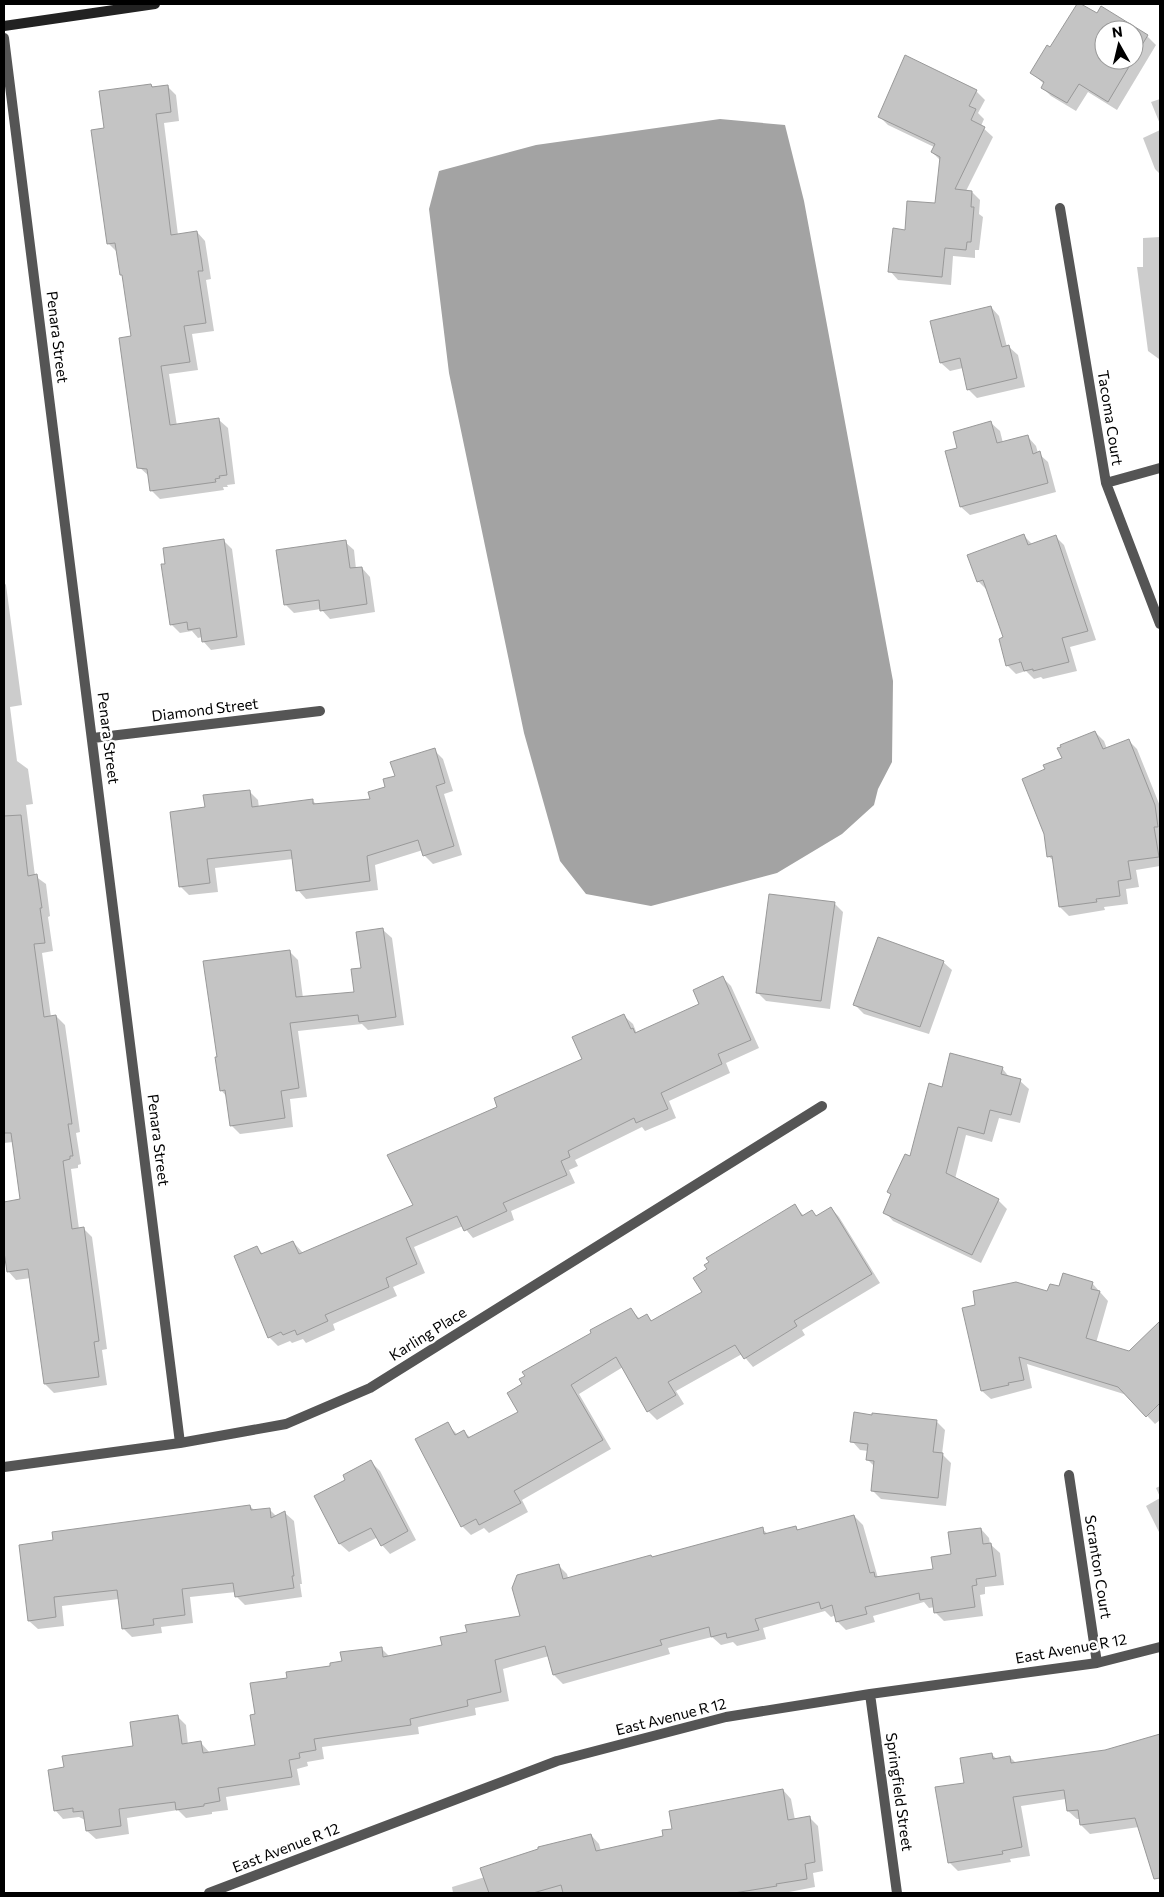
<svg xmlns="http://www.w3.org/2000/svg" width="1164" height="1897" viewBox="0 0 1164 1897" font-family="Commissioner,sans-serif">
<rect width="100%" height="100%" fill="#fff"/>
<!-- water -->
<path fill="#a3a3a3" d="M720 119 785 125 804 201 893 681 892 762 878 789 874 805 842 834 777 873 651 906 586 894 560 861 524 733 449 373 429 209 439 171 536 145Z"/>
<!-- shadow -->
<path fill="#0003" fill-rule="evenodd" d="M1078 4 1097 15 1101 8 1147 36 1156 45 1117 110 1088 92 1076 111 1051 96 1042 87 1044 84 1032 73 1051 49ZM1104 30H1134V60H1104Z
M151 85 154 88 167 86 176 95 179 121 164 123 178 235 197 232 205 241 211 279 206 280 214 331 192 334 198 370 169 374 177 426 219 420 228 428 235 484 227 485 228 487H223L224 490 160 499 151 490 149 476 139 467 132 337 124 277 121 274 117 252 108 243 105 129Z
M976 91 985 100 978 113 984 119 981 126 993 137 966 191 972 192 980 200 979 214 983 217 979 250H975V258L953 256 951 285 898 280 890 271 906 231 936 205 941 161 932 152 934 147 888 125 879 116Z
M1160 99V124L1151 102Z
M1160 130V174L1155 169 1143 138Z
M1160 237V370L1159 359 1148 351 1137 267H1143V238Z
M991 307 999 316 1007 347H1009L1018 355 1025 387 977 398 968 389 963 368 950 371 941 363 931 322Z
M991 423 1000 431 1003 443 1028 437 1036 446 1038 453 1048 462 1056 492 970 515 961 507 946 452 959 449Z
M1024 536 1032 544 1055 536 1064 545 1096 640 1070 647 1077 671 1043 679 1041 677 1034 679 1026 671 1016 674 1007 665 1005 638 987 590 978 581Z
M223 540 232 549 245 645 211 650 203 641 202 637 198 638 192 631 180 633 171 624 166 565Z
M345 542 354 550 356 569 362 568 370 577 375 612 330 619 321 609 294 613 285 604Z
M4 582 6 585 22 705 10 707 17 761 28 769 33 804 26 805 35 876 46 884 50 916 48 917 53 951 42 953 51 1017 56 1016 65 1025 80 1132 76 1133 81 1164 78 1165V1168L71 1169 79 1229 83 1228 92 1237 107 1349 102 1350 107 1385 54 1393 45 1384 31 1278 16 1280 8 1271 4 1243V1203L22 1200 13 1142 4 1143Z
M1095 732 1104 741 1107 749 1128 740 1137 749 1160 806V866L1136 870 1139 887 1126 889 1128 904 1104 907 1105 910 1069 916 1060 907 1054 861 1048 856 1046 770 1063 759Z
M434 750 443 759 453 791 444 794 462 855 433 864 424 855 423 850 375 865 378 890 306 899 298 890 293 859 215 868 218 892 189 895 180 886 206 808 249 791 258 800 259 808 312 800 317 805 372 800 387 788 396 776Z
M834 903 843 912 830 1009 766 1001 757 992Z
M383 930 392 938 404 1025 368 1030 362 1024 298 1031 307 1097 290 1099 293 1127 240 1134 231 1125 227 1097 221 1090 289 951 298 960 303 998 356 993 362 969Z
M943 962 952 970 929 1034 864 1014 855 1005Z
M723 978 731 986 759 1048 726 1063 730 1073 669 1101 676 1118 645 1131 642 1127 575 1160 578 1166 569 1170 575 1183 511 1211 514 1220 473 1238 463 1226 414 1247 425 1273 393 1287 397 1296 333 1324 335 1330 306 1343 303 1339 292 1343 290 1341 278 1346 269 1337 257 1248 263 1254 293 1242 303 1253 415 1206 499 1107 583 1060 624 1016 633 1024 637 1034 701 1004Z
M1002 1068 1010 1078 1020 1081 1029 1089 1020 1123 999 1118 992 1142 966 1135 955 1179 998 1200 1007 1209 981 1263 893 1221 885 1212 942 1088Z
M794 1205 804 1216 812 1212 817 1217 831 1208 839 1217 880 1283 802 1330 805 1335 753 1367 742 1354 676 1391 684 1404 657 1420 648 1411 623 1367 579 1394 611 1449 522 1500 528 1512 489 1533 484 1528 471 1535 462 1526 447 1424 458 1435 464 1432 471 1438 519 1413 524 1384 592 1333 630 1309 640 1319 647 1316 653 1322 704 1293Z
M1092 1283 1108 1301 1096 1343 1130 1353 1152 1331 1160 1339V1420L1155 1424 1127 1395 1027 1364 1032 1388 991 1399 982 1391 1048 1293 1060 1288Z
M936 1421 945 1430 942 1454 951 1463 946 1506 881 1499 872 1490 875 1467 867 1459 868 1451 860 1450 852 1441Z
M371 1462 380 1471 416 1540 390 1554 382 1545 378 1537 349 1552 340 1544 316 1497 347 1480Z
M1160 1486V1497L1156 1488Z
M1160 1498V1534L1146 1506Z
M250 1506 255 1511 269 1509 277 1517 285 1513 294 1521 302 1584H300L302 1597 245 1605 236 1596V1592L190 1597 193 1623 161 1627 162 1633 132 1637 123 1628 119 1599 62 1606 64 1626 38 1629 29 1621 20 1546Z
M854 1516 863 1525 878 1578 934 1570 981 1529 989 1538 990 1544 1000 1553 1004 1585 985 1587V1594L980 1595 983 1616 944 1621 935 1612V1607L929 1608 924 1602 873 1616 875 1622 846 1630 837 1621 836 1615 831 1617 825 1611 763 1628 766 1639 737 1646 733 1642 721 1645 712 1637 668 1648 670 1654 563 1684 554 1675 549 1656 503 1669 509 1701 475 1708 476 1715 418 1727 419 1734 322 1747 324 1759 307 1762 308 1766 297 1769 300 1785 226 1797 228 1810 212 1812V1814L186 1818 178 1810 127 1818 129 1834 96 1839 87 1831 85 1820 79 1817 63 1819 55 1810 65 1768 135 1747 177 1716 186 1725 188 1745 201 1743 210 1753 256 1746V1714L288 1679 332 1667 381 1648 390 1657 444 1646 468 1633 521 1617 559 1566 567 1574 568 1578 762 1529 768 1534 795 1527 799 1531Z
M1160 1734V1834L1149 1837 1139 1827 1090 1834 1081 1825 1080 1819H1077L1068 1811 1066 1799 1021 1806 1030 1856 1010 1859 1011 1862 958 1871 949 1862 965 1784 991 1754 997 1759 1010 1757 1016 1763 1106 1751Z
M783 1790 791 1799 795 1820 809 1817 818 1826 823 1871 813 1873 815 1887 784 1893H453L452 1887 485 1877 591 1835 599 1844 601 1851 664 1837 673 1830Z"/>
<!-- building -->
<path fill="#c4c4c4" stroke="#999" d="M1077 4H1081L1097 13 1101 6 1148 35 1134 58V30H1104V60H1133L1108 102 1079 84 1067 103 1041 88 1044 82 1030 73 1047 45 1050 47Z
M905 55 977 90 969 106 976 109 971 120 985 127 955 189 972 191 971 207H974L971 242H967L966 250 945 248 942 277 888 272 893 228 905 230 907 201 935 203 940 157 931 152 935 144 878 117Z
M151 84 152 87 168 85 171 112 156 114 171 235 197 231 203 271H198L206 323 184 326 190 362 161 366 170 425 219 418 227 475 219 476 220 478 215 479 216 482 150 491 147 469 137 468 119 338 131 336 122 275H120L115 243 107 244 91 130 104 128 99 91Z
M991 306 1002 347 1009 345 1017 378 967 390 960 358 940 363 930 321Z
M991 421 997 443 1028 435 1033 454 1040 451 1048 483 960 507 945 451 957 448 953 432Z
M1024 534 1028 545 1056 535 1088 631 1062 638 1069 662 1033 671V669L1024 671 1021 662 1006 666 999 639 1003 637 983 580 977 582 967 555Z
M224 539 237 637 202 642 200 628 188 630 187 622 170 625 161 564H165L163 548Z
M346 540 350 568 362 567 367 604 320 611 319 600 284 605 276 550Z
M1095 731 1103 749 1129 739 1155 805 1158 827H1154L1159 857 1128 861 1131 879 1118 881 1120 896 1096 899 1097 902 1059 907 1052 856 1047 857 1044 834 1022 779 1045 769 1043 765 1062 758 1057 748 1061 747 1060 745Z
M435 748 445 783 436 786 454 846 423 856 418 840 367 856 370 881 296 891 291 850 207 859 210 883 179 887 170 812 205 807 203 795 250 790 252 807 313 799V804L370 799 368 792 385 787 383 779 395 776 390 762Z
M21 815 28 876 37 874 42 908H40L45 943 34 944 44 1017 56 1015 72 1124H68L73 1156H70V1159L63 1161 72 1229 84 1227 99 1341 94 1342 99 1377 44 1384 28 1269 7 1272 4 1252V1202L20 1199 11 1133H4V816Z
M769 894 835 902 821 1001 756 993Z
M383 928 396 1017 359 1022 358 1015 290 1023 299 1088 281 1091 285 1118 230 1126 225 1090 220 1091 215 1057H217L203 961 290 950 296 997 354 992 351 969 361 968 356 932Z
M878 937 944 961 920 1027 853 1005Z
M723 976 751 1040 718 1054 722 1064 661 1093 668 1109 636 1123 634 1118 568 1151 570 1157 561 1161 567 1175 503 1203 507 1211 464 1231 457 1216 406 1238 417 1264 386 1278 389 1287 325 1315 328 1321 297 1335 295 1330 283 1335 281 1332 268 1338 234 1256 257 1246 261 1254 293 1241 299 1254 413 1205 387 1155 497 1107 494 1098 582 1059 572 1037 624 1014 631 1029 633 1028 635 1033 699 1004 693 990Z
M950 1053 1003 1067 1001 1074 1021 1079 1011 1115 990 1110 984 1134 958 1127 946 1173 999 1199 972 1255 883 1213 891 1194 887 1192 905 1154 910 1156 929 1083 942 1087Z
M795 1204 802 1216 812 1210 816 1216 831 1207 872 1274 794 1321 797 1326 744 1359 735 1345 668 1382 676 1395 647 1412 616 1357 571 1385 603 1440 514 1491 521 1503 479 1525 476 1519 461 1527 415 1439 448 1422 455 1435 464 1430 468 1438 518 1412 507 1393 522 1384 519 1379 525 1376 522 1372 591 1333 590 1330 631 1308 638 1319 647 1314 651 1321 702 1292 693 1278 707 1269 704 1265 709 1262 706 1258Z
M1063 1273 1093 1282 1091 1289 1100 1291 1086 1338 1129 1351 1160 1321V1403L1146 1417 1118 1387 1019 1357 1024 1380 1008 1383 1009 1385 981 1391 962 1308 975 1305 973 1291 1016 1282 1047 1291 1050 1284 1059 1286Z
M854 1412 872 1415V1413L937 1420 933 1452 943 1453 938 1498 871 1491 874 1461 866 1460 868 1444 850 1442Z
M371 1460 408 1531 381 1546 371 1528 339 1544 314 1496 345 1480 343 1475Z
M250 1505 251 1510 270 1508 271 1518 285 1511 294 1576H292L294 1588 235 1597 233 1583 182 1589 185 1615 153 1619 154 1625 122 1629 117 1590 54 1597 56 1617 28 1621 19 1545 53 1540 52 1532Z
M854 1515 870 1573 874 1572 875 1577 933 1569 931 1557 951 1554 948 1532 981 1528 983 1544 991 1543 996 1576 976 1579 977 1585 972 1586 975 1607 934 1613 932 1598 920 1600 919 1593 865 1607 867 1614 836 1622 832 1605 821 1609 819 1602 755 1619 759 1630 727 1638 726 1633 711 1637 709 1627 660 1640 662 1645 553 1675 545 1646 495 1660 501 1692 467 1700 468 1706 410 1719 411 1725 314 1739 316 1750 299 1753 300 1758 289 1760 292 1777 218 1788 220 1801 204 1804V1806L176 1810 175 1802 119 1809 121 1826 86 1831 83 1811 73 1812V1808L54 1811 48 1770 64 1767 62 1756 133 1746 130 1722 178 1715 182 1744 201 1741 203 1753 255 1745 250 1715 255 1714 250 1683 287 1678 286 1672 330 1666V1663L342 1661 340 1652 382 1647 383 1657 442 1645 440 1637 467 1632 465 1625 520 1616 512 1588 517 1575 559 1564 563 1579 651 1555 652 1557 763 1527 764 1534 796 1526 797 1530Z
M1160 1734V1878L1154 1879 1135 1818 1080 1825 1078 1810 1067 1811 1064 1790 1013 1797 1022 1847 1002 1851 1003 1854 948 1863 935 1787 964 1783 960 1758 992 1753 993 1759 1010 1756 1011 1763 1105 1750Z
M783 1789 788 1820 810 1816 815 1862 805 1864 807 1879 776 1884 777 1886 734 1893H563L561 1885 533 1893H489L480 1868 538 1849V1847L591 1834 596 1851 663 1836 662 1830 672 1829 669 1811Z"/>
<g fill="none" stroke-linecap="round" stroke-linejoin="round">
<!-- street -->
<path stroke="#555" stroke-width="10" d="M4 38 180 1443
M1060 208 1106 483 1160 624
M1106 483 1160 468
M93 738 320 711
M4 1467 180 1443 286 1424 370 1388 822 1106
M1069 1475 1097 1663
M870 1694 897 1893
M209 1893 557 1761 726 1717 870 1694 1097 1663 1160 1647"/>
<!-- secondary -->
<path stroke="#222" stroke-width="10" d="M4 26 155 4"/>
</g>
<g text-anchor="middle" stroke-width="5" stroke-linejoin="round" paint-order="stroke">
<!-- street labels -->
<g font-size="15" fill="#000" stroke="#fff">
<text transform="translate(57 337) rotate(83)" y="5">Penara Street</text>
<text transform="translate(1110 418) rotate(81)" y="5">Tacoma Court</text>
<text transform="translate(205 710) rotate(-7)" y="5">Diamond Street</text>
<text transform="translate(108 738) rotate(83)" y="5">Penara Street</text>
<text transform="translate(158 1140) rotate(83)" y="5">Penara Street</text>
<text transform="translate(428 1334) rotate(-32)" y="5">Karling Place</text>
<text transform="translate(1098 1567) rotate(81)" y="5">Scranton Court</text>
<text transform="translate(1071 1649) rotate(-10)" y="5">East Avenue R 12</text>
<text transform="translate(671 1717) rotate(-14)" y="5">East Avenue R 12</text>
<text transform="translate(899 1792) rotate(82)" y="5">Springfield Street</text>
<text transform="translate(286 1848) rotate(-21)" y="5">East Avenue R 12</text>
</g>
</g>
<!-- border -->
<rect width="1164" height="1897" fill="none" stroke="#000000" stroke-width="10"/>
<!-- north arrow -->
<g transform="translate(1119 45) rotate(352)"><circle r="24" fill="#ffffff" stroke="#999999"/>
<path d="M0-4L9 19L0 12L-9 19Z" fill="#000000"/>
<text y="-8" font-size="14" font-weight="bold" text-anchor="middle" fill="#000000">N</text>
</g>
</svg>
